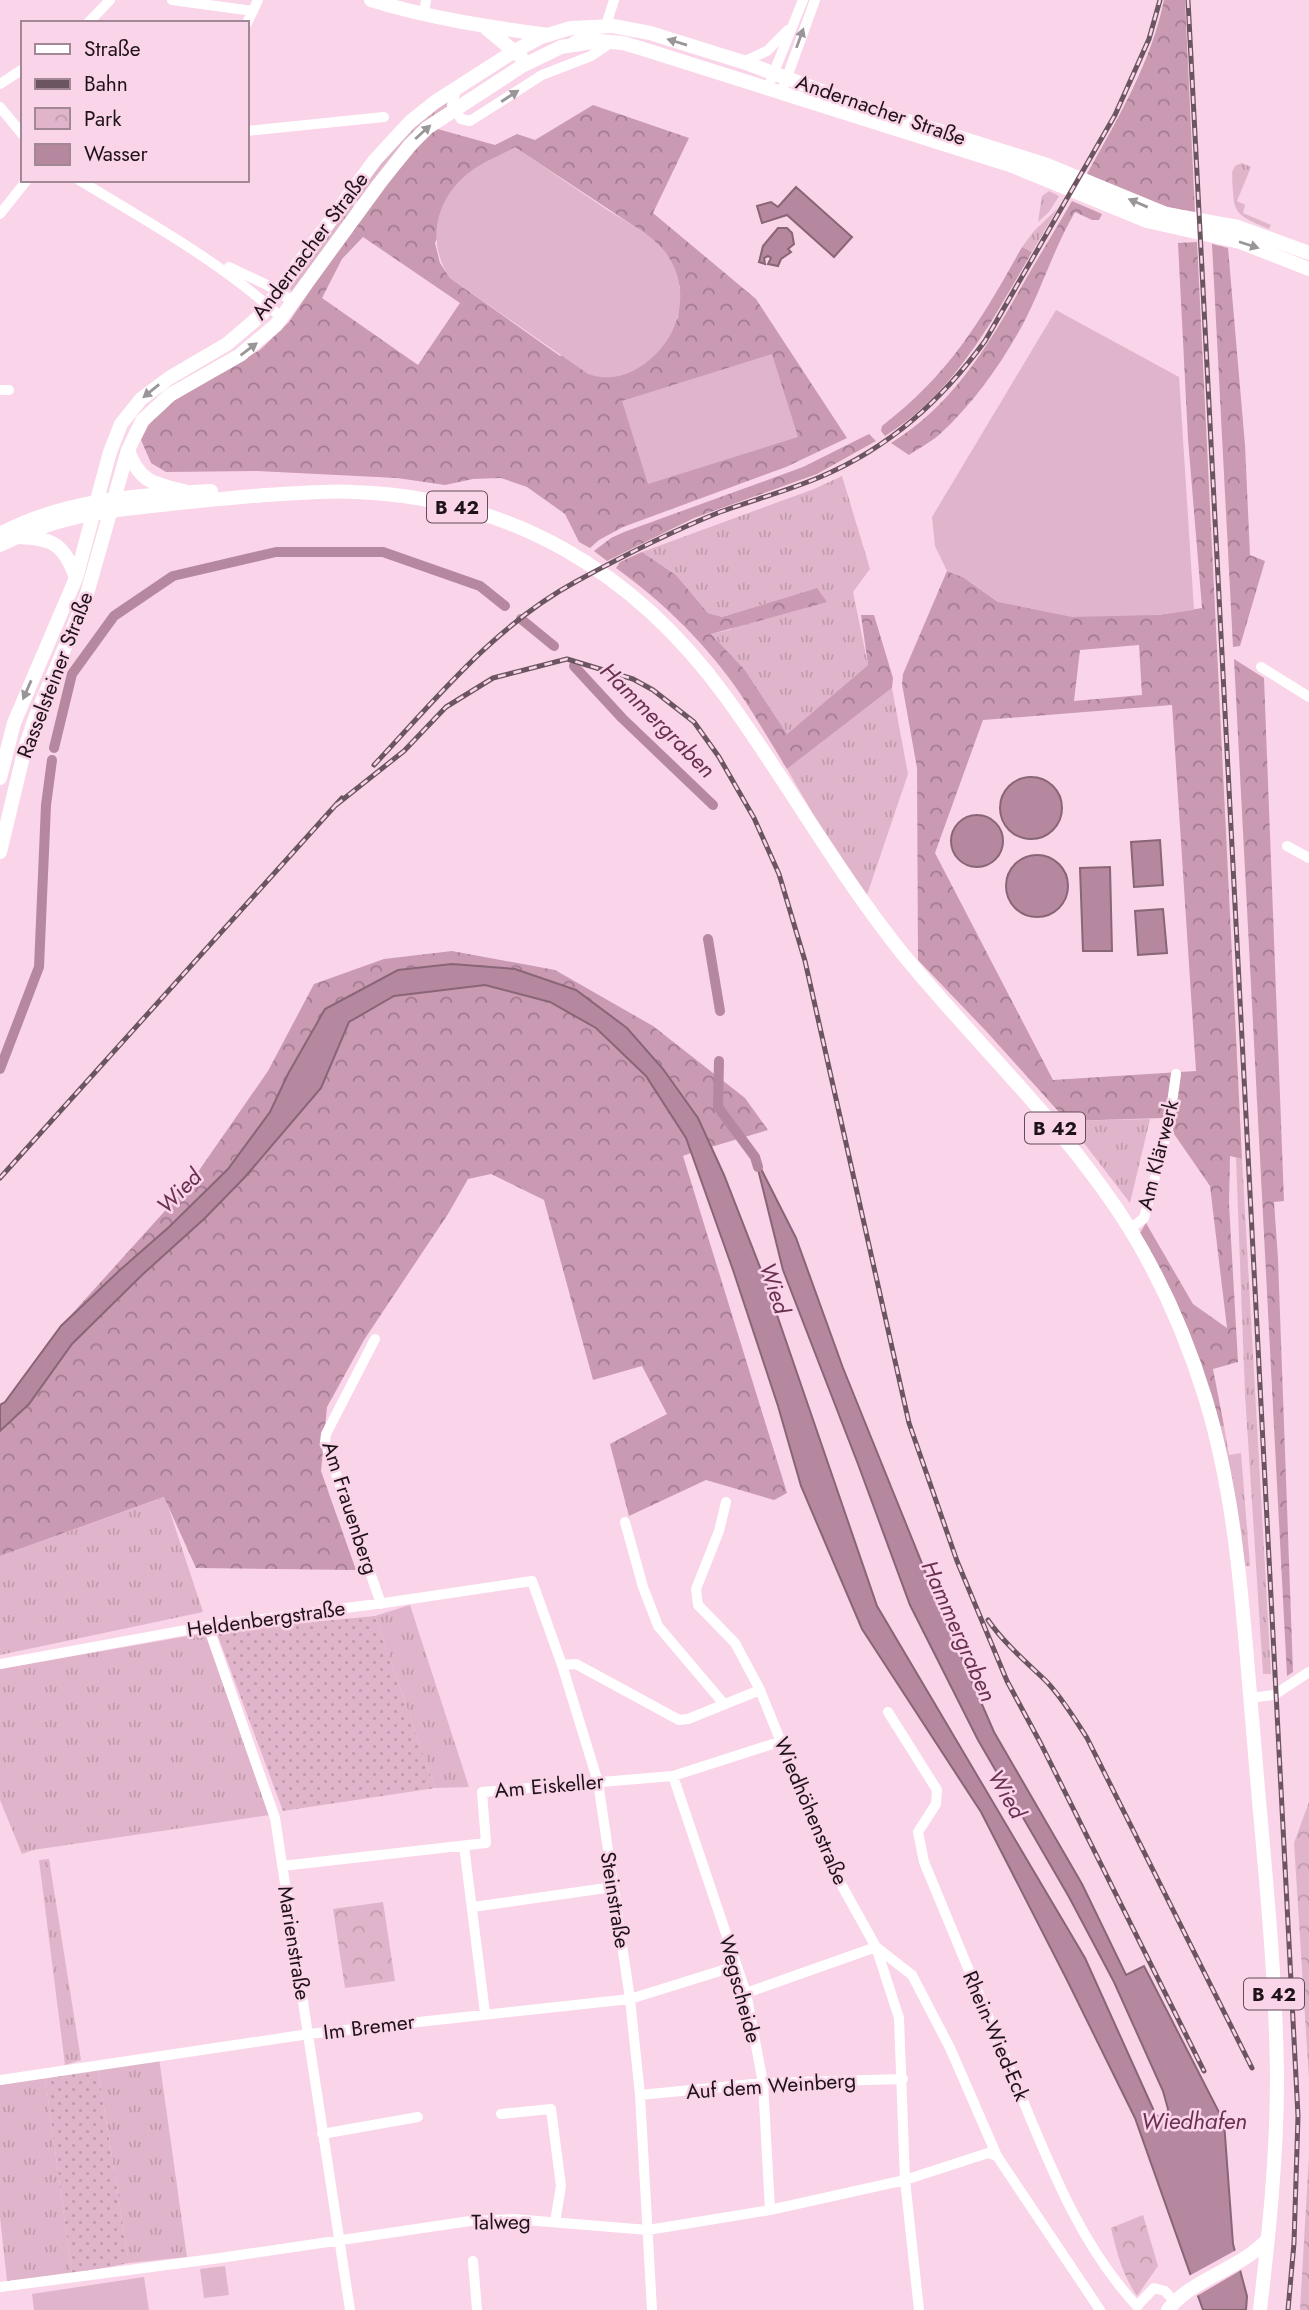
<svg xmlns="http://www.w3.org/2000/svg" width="1309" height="2310" viewBox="0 0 1309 2310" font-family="Jost,sans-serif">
<defs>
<pattern id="grass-tufts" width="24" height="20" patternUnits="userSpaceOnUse" patternTransform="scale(1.75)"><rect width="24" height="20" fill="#e0b5cb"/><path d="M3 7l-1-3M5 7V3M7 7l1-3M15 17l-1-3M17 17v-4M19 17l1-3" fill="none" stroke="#c09bae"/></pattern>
<pattern id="forest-crowns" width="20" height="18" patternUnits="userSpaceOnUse" patternTransform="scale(1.75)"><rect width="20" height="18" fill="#ca9ab3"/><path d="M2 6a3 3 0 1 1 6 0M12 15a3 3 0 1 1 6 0" fill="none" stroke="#a37c91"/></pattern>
<pattern id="park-crowns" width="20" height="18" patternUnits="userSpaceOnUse" patternTransform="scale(1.75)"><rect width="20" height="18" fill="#e0b5cb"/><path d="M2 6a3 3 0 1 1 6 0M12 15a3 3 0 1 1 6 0" fill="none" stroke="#c09bae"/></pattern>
<pattern id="garden-dots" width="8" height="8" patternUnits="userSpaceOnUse" patternTransform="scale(1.75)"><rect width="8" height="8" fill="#e0b5cb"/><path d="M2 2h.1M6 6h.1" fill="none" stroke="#c09bae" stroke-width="1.8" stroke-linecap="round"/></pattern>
</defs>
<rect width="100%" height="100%" fill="#fad4e8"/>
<!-- grass -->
<path fill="url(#grass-tufts)" d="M451 97 450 107 361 203 353 198 395 144Z
M1242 163 1251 167 1237 201 1245 205 1243 213 1271 225 1269 229C1231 213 1234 213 1232 172L1235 166Z
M1049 191 1059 196 1049 212 1038 222 1042 196Z
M350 203 357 208 292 293 289 287Z
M1058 208 1032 252 1022 247 1034 231Z
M842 476 870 569 853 592 868 665 787 734 745 670 711 634 729 630 817 588 722 617 708 613 676 575 642 552 814 489Z
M892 688 908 774 867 895 816 819 787 769Z
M1150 1119 1130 1203 1067 1121Z
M1236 1158 1242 1159 1271 1674H1263L1245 1394Z
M1218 1426H1224L1229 1455 1241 1453 1250 1566H1245Z
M165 1497 203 1612 0 1655V1556Z
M410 1605 469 1787 435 1788 375 1616Z
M205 1633 270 1815 33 1850 22 1854 0 1800V1669Z
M49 1859 81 2060 65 2065 39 1860Z
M159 2058 187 2257 129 2263 98 2070Z
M45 2077 72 2274 7 2281 0 2217V2085Z"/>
<!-- forest -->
<path fill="url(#forest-crowns)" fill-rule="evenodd" d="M1164 0H1185L1195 213 1159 205 1087 174C1118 118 1151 63 1164 0Z
M593 105 689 138 653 213 756 299 847 438 786 467 623 527 599 540 590 548 579 542 565 514 527 487 501 478 473 479 445 485 397 478 257 471 166 472 151 463 141 440 149 424 166 405 260 350 289 322 331 259 382 190 434 128 495 145 517 134 535 140ZM516 148 646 234 680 287 678 318 560 356 450 278 440 263 435 243 460 181 484 163ZM363 237 460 303 418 365 322 298 342 259Z
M1072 201 1102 214 1099 220H1092L1075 212C1054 248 1042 288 1023 324 1002 363 973 404 940 434 931 442 919 448 909 455L891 443C953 405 988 346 1023 284 1039 256 1056 229 1072 201Z
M1197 242 1242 1159 1230 1156 1229 1204 1238 1362 1213 1369 1224 1426H1218L1140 1233 1146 1223 1193 1304 1227 1328 1210 1186 1163 1118 1067 1121 986 1031 918 960 917 768 902 684 903 674 947 571 963 577 998 602 1157 615 1202 608 1188 439 1178 243ZM1139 645 1142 695 1074 701 1080 650ZM1172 705 1196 1071 1053 1080 935 853 983 720Z
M1212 244 1228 248 1245 445 1250 555 1265 561 1240 646 1233 647Z
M1022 247 1032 252C992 321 955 393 885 436L881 431 882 426C951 372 980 322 1022 247Z
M869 434 876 441 817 474 694 518 607 561 594 551 611 538 624 532 803 467Z
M642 552 676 575 708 613 722 617 817 588 827 602 711 634 745 670 787 734 868 665 861 615H874L893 678 892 688 787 769C769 740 752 710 732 682 700 638 659 599 616 568L620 562Z
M1234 659 1264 678 1284 1201 1274 1202 1278 1259 1293 1672 1287 1676Z
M452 951 555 970 653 1026 745 1098 768 1130 711 1147 698 1118 576 990 515 969 452 964 398 970 288 1074 270 1112 228 1169 169 1227 120 1270 61 1326 191 1182 268 1071 314 984 384 959Z
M485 985 550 1002 596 1028 646 1076 686 1138 691 1153 683 1156 787 1493 774 1500 706 1480 629 1516 610 1444 667 1414 642 1366 593 1380 544 1200 491 1174 468 1179 448 1214 364 1340 327 1407 321 1471 356 1570 196 1568 164 1497 0 1556V1431L29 1404 72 1344 142 1275 204 1219 245 1177 321 1088 348 1022 394 996Z"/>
<!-- park -->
<path fill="url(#park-crowns)" d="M1309 1802V2079L1294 1843Z
M383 1902 395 1981 345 1988 333 1909Z
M1309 2156V2310H1300Z
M1143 2215 1158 2266 1137 2296C1122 2274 1117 2253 1111 2228Z"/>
<!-- garden -->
<path fill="url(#garden-dots)" d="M375 1616 435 1788 283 1811 216 1631Z
M98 2070 129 2263 72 2274 45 2077Z"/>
<!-- pitch -->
<path fill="#e0b5cb" d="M515 147C544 167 572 186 600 205 618 218 642 228 658 244 690 275 686 324 656 354 637 373 613 383 588 374L450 278C425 241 436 197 471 171 485 161 501 155 515 147Z
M1056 310 1179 377 1194 610 1157 615 1072 617 998 602 963 577 947 571 935 546 932 517Z
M772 354 798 437 648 484 622 401Z
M225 2266 229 2295 204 2298 200 2269Z
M144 2277 149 2310H34L32 2294Z"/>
<!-- water -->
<path fill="#b688a0" stroke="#896578" stroke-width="2" d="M796 187 852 237 834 257 787 215 762 223 757 206 771 202 778 207Z
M778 228H787L792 233 794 244 788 249 791 252 781 259 778 266 768 264 771 258 768 256 764 258 765 264 759 262 763 246Z
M1000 808a31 31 0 1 1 62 0a31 31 0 1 1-62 0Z
M951 841a26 26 0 1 1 52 0a26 26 0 1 1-52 0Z
M1160 840 1163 885 1134 887 1131 842Z
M1006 886a31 31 0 1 1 62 0a31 31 0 1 1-62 0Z
M1110 867 1112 951H1083L1080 868Z
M1163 909 1167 953 1138 955 1135 911Z
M452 964 515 969 576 990 627 1028 663 1069 698 1118 724 1175 765 1280 877 1606 1085 1958 1154 2111 1158 2117 1167 2114 1168 2109 1163 2091 1114 1982 1069 1897 978 1740 910 1605 858 1464 783 1270 755 1157 796 1238 843 1368 940 1608 994 1732 1082 1884 1126 1975 1144 1966 1224 2122 1233 2244 1247 2296 1246 2310H1203L1135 2118 1067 1980 981 1812 862 1629 801 1486 778 1406 733 1270 686 1138 646 1076 596 1028 550 1002 485 985 394 996 349 1022 321 1088 245 1177 204 1219 142 1275 72 1344 29 1404 0 1431V1405L5 1402 61 1326 120 1270 169 1227 228 1169 270 1112 288 1074 325 1009 398 970Z"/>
<!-- pier -->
<path fill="#fad4e8" d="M1238 2249 1243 2269 1195 2297 1187 2277Z"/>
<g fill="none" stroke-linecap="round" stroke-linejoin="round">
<!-- canal -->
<path stroke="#b688a0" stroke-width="10" d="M521 619 554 646
M574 666 622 718 713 805
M54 748 72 674 114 616 173 576 276 552H383L480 586 505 606
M708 939 720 1011
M719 1061 718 1107 755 1157 758 1167
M0 1069 39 967 46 805 52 760"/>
<!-- street -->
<path stroke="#fff" stroke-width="10" d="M172 0 253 11
M424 15 426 0
M88 23 110 0
M247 23 258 0
M574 41 606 25 614 0
M743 62 767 51 788 30
M0 84 23 69
M768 87 803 0
M456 90 452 105 461 119 470 121 542 75 591 56 612 42
M782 91 815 0
M0 107 23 135
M247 131 384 117
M79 180C150 223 221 262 282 318
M0 214 27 180
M229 267 267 285 294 302
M0 390H9
M1261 667 1309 697
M1287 846 1309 858
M1130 1229 1144 1218 1169 1125 1176 1074
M375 1339 326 1434 325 1442 381 1604
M726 1502 719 1531 696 1589 698 1605 735 1643 760 1690 831 1866 876 1947 899 2018 905 2180 919 2310
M625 1522 643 1587 658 1626 724 1704
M208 1626 275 1818 350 2310
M0 1664 208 1626 384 1603 532 1581 562 1665 598 1782 630 1999 640 2095 652 2310
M562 1665 576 1664 679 1720 688 1719 760 1690
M1250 1698 1274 1695 1309 1672
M888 1712 937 1790 936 1804 918 1832 924 1862C954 1934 984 2007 1014 2079 1047 2158 1078 2243 1137 2306L1154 2288 1165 2291 1175 2302
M673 1776 746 1993 763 2083 770 2210
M464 1846 485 2013
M282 1866 486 1843 482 1792 673 1776 782 1741
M473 1907 613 1887
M746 1993 876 1947 912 1975 950 2048 997 2156 1100 2310
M0 2080 309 2034 630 1999 736 1966
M640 2095 763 2083 903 2079
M501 2114 551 2109 561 2186 555 2222
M322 2134 418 2117
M473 2261 477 2310
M0 2287 220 2258 470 2221 513 2219 648 2230 770 2210 905 2180 988 2153 997 2156"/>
<!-- secondary -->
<path stroke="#fff" stroke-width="14" d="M371 0C429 18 488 27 548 35
M486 28 521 57
M128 450C139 482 154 484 184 491
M16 537C52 538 64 543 76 578
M0 778 14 723 76 578 110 452 121 424 141 399 169 378 227 344 261 315 375 160 410 122 435 102 513 52 541 37 571 28 613 26 650 33 743 62 876 111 1047 165 1166 214 1238 227 1309 253
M0 852 25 748 35 718 86 597 128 450 142 421 170 395 240 355 276 325 379 184 409 146 427 128 522 66 561 47 599 41 623 43 640 48 1010 165 1147 221 1240 242 1309 269
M1168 2310C1192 2278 1240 2270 1268 2239"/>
<!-- primary -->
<path stroke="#fff" stroke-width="14" d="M0 534C65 499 139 495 211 491
M0 545C55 517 101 511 162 505 196 501 231 498 265 495 295 494 326 490 355 492 512 498 635 572 726 697 787 781 837 872 902 953 967 1033 1043 1105 1103 1189 1149 1252 1182 1323 1205 1397 1238 1504 1243 1618 1253 1729 1262 1845 1276 1962 1277 2078 1277 2155 1269 2233 1260 2310"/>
<defs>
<path id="rail" d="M1188 0 1298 2116 1294 2243 1288 2310
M374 765C436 699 495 625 577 581 623 556 670 532 720 512 753 500 787 491 820 477 889 448 941 401 985 341L1115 115 1149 39 1160 0
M336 805 404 751 446 707 493 678 567 659 633 679 653 690 694 722 719 757 754 818 779 874 805 961 909 1423 957 1561 1007 1681 1041 1744 1204 2071
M0 1178 342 798
M988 1620C1004 1643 1024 1660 1045 1680 1061 1696 1074 1718 1087 1738L1252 2068"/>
</defs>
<!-- rail casing -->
<use href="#rail" stroke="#6a5561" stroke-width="5"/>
<!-- rail -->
<use href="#rail" stroke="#fad4e8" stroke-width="2.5" stroke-dasharray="8" stroke-linecap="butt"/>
</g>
<!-- one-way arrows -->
<defs><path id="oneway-solid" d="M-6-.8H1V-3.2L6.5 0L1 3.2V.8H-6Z" transform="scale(1.75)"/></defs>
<g fill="#9a9598">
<use href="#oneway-solid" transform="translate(800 38) rotate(-70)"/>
<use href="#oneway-solid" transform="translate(677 42) rotate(-163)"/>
<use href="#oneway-solid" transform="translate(510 96) rotate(-33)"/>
<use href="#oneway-solid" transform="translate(423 132) rotate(-42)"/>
<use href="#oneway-solid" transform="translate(1138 203) rotate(-157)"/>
<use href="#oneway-solid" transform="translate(1249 245) rotate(18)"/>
<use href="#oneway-solid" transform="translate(249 349) rotate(-37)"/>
<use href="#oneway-solid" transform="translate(151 391) rotate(141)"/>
<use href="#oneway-solid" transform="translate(27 690) rotate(114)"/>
</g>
<g text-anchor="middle" stroke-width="5" stroke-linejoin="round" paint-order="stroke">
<!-- shield labels -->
<g fill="#fad4e8" stroke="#614d58" stroke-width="2">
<rect x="427" y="491.5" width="60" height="31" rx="5"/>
<rect x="1025" y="1112.5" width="60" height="31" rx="5"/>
<rect x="1244" y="1978.5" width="60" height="31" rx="5"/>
</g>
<g font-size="19" font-weight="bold" fill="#1f131a">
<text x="457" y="514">B 42</text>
<text x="1055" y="1135">B 42</text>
<text x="1274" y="2001">B 42</text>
</g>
<!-- street labels -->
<g font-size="21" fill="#1f131a" stroke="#fad4e8">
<text transform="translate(881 110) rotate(19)" y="7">Andernacher Straße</text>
<text transform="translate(310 246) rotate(-53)" y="7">Andernacher Straße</text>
<text transform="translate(55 675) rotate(-69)" y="7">Rasselsteiner Straße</text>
<text transform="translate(1158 1155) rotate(-76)" y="7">Am Klärwerk</text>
<text transform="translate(350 1508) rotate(72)" y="7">Am Frauenberg</text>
<text transform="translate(266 1619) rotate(-8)" y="7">Heldenbergstraße</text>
<text transform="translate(549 1786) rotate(-5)" y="7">Am Eiskeller</text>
<text transform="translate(811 1811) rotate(67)" y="7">Wiedhöhenstraße</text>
<text transform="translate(615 1900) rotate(81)" y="7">Steinstraße</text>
<text transform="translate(294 1943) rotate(81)" y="7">Marienstraße</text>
<text transform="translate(740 1989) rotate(75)" y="7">Wegscheide</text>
<text transform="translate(369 2027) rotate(-7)" y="7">Im Bremer</text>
<text transform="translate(996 2036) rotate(67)" y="7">Rhein-Wied-Eck</text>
<text transform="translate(771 2086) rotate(-4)" y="7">Auf dem Weinberg</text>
<text transform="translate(501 2222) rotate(-1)" y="7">Talweg</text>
</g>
<!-- water labels -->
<g font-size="23" font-style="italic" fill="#6a3052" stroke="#fad4e8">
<text transform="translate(658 720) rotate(45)" y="8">Hammergraben</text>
<text transform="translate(179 1191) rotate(-45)" y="8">Wied</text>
<text transform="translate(775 1288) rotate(72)" y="8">Wied</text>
<text transform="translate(959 1631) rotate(66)" y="8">Hammergraben</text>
<text transform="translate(1007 1794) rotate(60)" y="8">Wied</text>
<text x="1194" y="2129">Wiedhafen</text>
</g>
</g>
<!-- legend -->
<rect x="21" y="21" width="228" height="161" fill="#fad4e8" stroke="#a28796" stroke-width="2"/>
<rect x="35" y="44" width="35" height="10" fill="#ffffff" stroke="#a28796" stroke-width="2"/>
<text x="84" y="56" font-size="21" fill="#1f131a">Straße</text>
<rect x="35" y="79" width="35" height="10" fill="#6a5561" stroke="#a28796" stroke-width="2"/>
<text x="84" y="91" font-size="21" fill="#1f131a">Bahn</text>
<rect x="35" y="108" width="35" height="21" fill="url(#park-crowns)" stroke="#a28796" stroke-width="2"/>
<text x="84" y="126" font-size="21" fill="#1f131a">Park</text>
<rect x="35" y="144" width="35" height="21" fill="#b688a0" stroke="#a28796" stroke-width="2"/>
<text x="84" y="161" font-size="21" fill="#1f131a">Wasser</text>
</svg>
